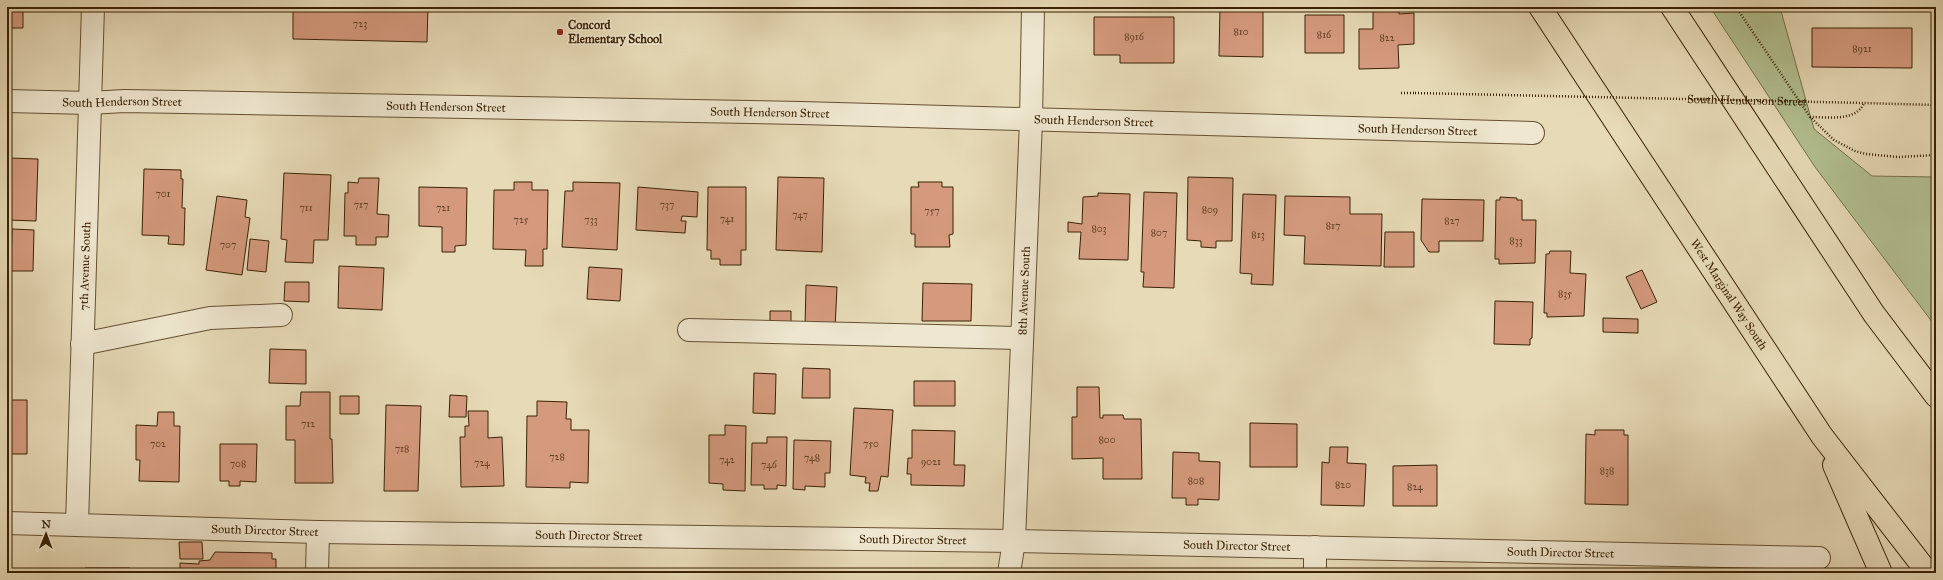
<svg xmlns="http://www.w3.org/2000/svg" width="1943" height="580" viewBox="0 0 1943 580" font-family="'IM FELL Great Primer',serif">
<rect width="100%" height="100%" fill="#e7dab7"/>
<filter id="stains"><feTurbulence type="fractalNoise" baseFrequency=".005" numOctaves="4"/><feColorMatrix values="0 0 0 0 .2 0 0 0 0 .09 0 0 0 0 .02 0 0 0 .5 -.17"/></filter>
<radialGradient id="worn" r=".72"><stop offset=".6" stop-color="#630" stop-opacity="0"/><stop offset="1" stop-color="#630" stop-opacity=".3"/></radialGradient>
<!-- green -->
<path fill="#b2c091" stroke="#76714b" d="M1710 7H1818V11H1781L1814 129 1872 176 1936 177V327L1815 167Z"/>
<!-- building -->
<path fill="#d59a7e" stroke="#3a2205" d="M7 7H23V28H7Z
M293 7H428L427 42 293 39Z
M1220 7H1263V57L1219 56Z
M1373 7H1399V14L1414 13V44L1398 45 1399 68 1359 69V29H1373Z
M1305 15H1344V53H1305Z
M1094 17H1174V63H1120V55H1094Z
M1812 28H1912V68L1812 67Z
M9 158 38 159 36 221 7 220V164L9 165Z
M144 169 181 170V179H183L182 208H185L184 245 168 244 169 236 142 235Z
M284 173 331 175 328 240H314L313 263 285 262 287 240 281 239Z
M778 177 824 178 822 252 776 250Z
M1188 177 1233 178 1232 241H1216V248L1201 247V241L1187 240Z
M359 178H379L377 214 389 215 388 237H376V245H356V236H344L345 193H348V182L358 183Z
M514 182H532V190H548L547 249H543V266H525L526 250 493 249 494 190H514Z
M573 182 620 183 617 250 562 247 565 191H573Z
M918 182H942V187H953V234L949 235 950 247H915V234H911V187H919Z
M419 187 467 188 466 245 455 246V252H442V227L419 226Z
M638 187 698 192 697 217 682 216 681 221H686L685 233 636 230Z
M708 187H746V250H741V265H720V259H711V250H707Z
M1144 192 1177 193 1174 288 1143 287 1144 272H1141Z
M1098 193 1130 194 1128 260 1079 259 1081 232H1068V222L1082 224 1083 197 1098 196Z
M1243 194 1276 195 1273 285 1251 284 1252 274 1240 273Z
M217 196 247 200 245 217 250 218 242 275 206 270Z
M1285 196 1350 197V214H1382L1381 266 1304 264 1305 236 1284 235Z
M1500 197 1517 198V200H1522V220H1536L1535 263 1499 264V259H1495L1496 200H1500Z
M1422 199 1484 200 1483 241H1439V252H1429L1421 240Z
M12 229 34 230 33 271H11Z
M1385 232H1414V267H1384Z
M250 239 269 241 266 272 247 270Z
M1550 251H1571L1570 273 1586 274 1584 316 1547 317V313H1544L1546 254H1549Z
M339 266 384 268 382 310 338 308Z
M589 267 622 269 620 301 587 299Z
M1642 270 1657 302 1641 309 1626 277Z
M285 282H309V302L284 301Z
M923 283 972 284 971 321H922Z
M806 285 837 287 835 329 805 328Z
M1495 301 1533 302 1532 338 1530 339V345L1494 344Z
M770 311H791V326H770Z
M1603 318 1638 319V333L1603 332Z
M270 349 306 350V384L269 383Z
M803 368 830 369V398H802Z
M754 373 776 374 775 414 753 413Z
M914 381H955V406H914Z
M1077 387H1099L1100 418H1103V415H1123L1124 419H1141L1142 479H1103V458L1072 459V417H1077Z
M301 392H330V439H332L333 483H295V440H286V406H300Z
M450 395 467 396 466 417H449Z
M340 396H359V414H340Z
M7 400H27V454H7Z
M537 401 567 402 566 419H571V430H589L588 483 570 482V488L526 487 527 416H537Z
M386 405 421 406 418 491H384Z
M854 408 893 410 888 477 881 476 878 491H869L870 483H865L866 477 850 475Z
M468 411H488V438L502 437 504 486 461 487 460 437H465V426H469Z
M158 412H174V426H180L179 482 139 481 140 460H136V425L157 426Z
M1250 423 1297 424V467H1250Z
M725 425 746 426 745 491 723 490V484L709 483V435H725Z
M912 430 955 431 954 465H965L964 486 911 485V474H907L908 458H912Z
M1595 430H1624V435H1628V505L1585 504 1586 434 1595 435Z
M767 437H787L786 486 777 485V489H764V485H751L752 443H767Z
M794 440 831 441 830 473H825V487L805 486V490L793 489Z
M220 444H257L256 482 240 481V486H229V481H220Z
M1330 447H1348L1347 463 1366 464 1364 506 1321 505 1322 462 1329 463Z
M1173 452 1199 453V461L1220 462 1219 500 1198 499V505H1186V498H1172Z
M1437 465V506H1393V466Z
M179 542H202L203 559H180Z
M215 552 272 553V559H276V573H180V563L199 564V561L210 560Z
M85 568H130V573H85Z
M391 570 446 571V573H456H391Z"/>
<g fill="none" stroke-linecap="round" stroke-linejoin="round">
<defs>
<g id="minor">
<path id="s1" d="M7 101 90 103 124 101 801 113 1533 133"/>
<path d="M689 330 1022 338"/>
<path d="M82 344 210 318 281 315"/>
<path id="s2" d="M7 523 318 532 1014 541 1819 558"/>
<path id="s3" d="M77 524 93 7"/>
<path d="M1315 547V573"/>
<path d="M317 573 318 532"/>
<path id="s4" d="M1009 573 1014 541 1031 120 1033 7"/>
</g>
<g id="highway">
<path id="s5" d="M1540 7 1822 436 1928 573"/>
<path d="M1672 7 1874 314 1936 396"/>
<path d="M1834 465 1881 573"/>
</g>
</defs>
<!-- minor casing -->
<use href="#minor" stroke="#655032" stroke-width="24"/>
<!-- highway casing -->
<use href="#highway" stroke="#3a2205" stroke-width="24"/>
<!-- path -->
<path stroke="#3a2205" stroke-width="2.5" stroke-dasharray="1 2" stroke-linecap="butt" d="M1736 7 1810 117 1834 140 1855 151 1866 154 1898 157 1936 155
M1401 93H1415
M1810 117C1828 117 1856 122 1864 103L1933 105 1936 108"/>
<!-- minor -->
<use href="#minor" stroke="#efe7d0" stroke-width="22"/>
<!-- highway -->
<use href="#highway" stroke="#e7dab7" stroke-width="22"/>
<!-- path-bridge -->
<path stroke="#3a2205" stroke-width="2.5" stroke-dasharray="1 2" stroke-linecap="butt" id="s6" d="M1415 93 1864 103"/>
</g>
<!-- markers -->
<circle fill="#8f2418" stroke="#efe7d0" stroke-width="1.5" cx="560" cy="32" r="4"/>
<g text-anchor="middle" stroke-width="3" stroke-linejoin="round" paint-order="stroke">
<!-- number labels -->
<g font-size="10" fill="#614023">
<text x="360" y="27">723</text>
<text x="1241" y="35">810</text>
<text x="1324" y="38">816</text>
<text x="1134" y="40">8916</text>
<text x="1387" y="41">822</text>
<text x="1862" y="52">8921</text>
<text x="163" y="197">701</text>
<text x="361" y="208">717</text>
<text x="667" y="208">737</text>
<text x="306" y="211">711</text>
<text x="443" y="211">721</text>
<text x="1210" y="213">809</text>
<text x="932" y="214">757</text>
<text x="800" y="218">747</text>
<text x="727" y="222">741</text>
<text x="521" y="223">725</text>
<text x="591" y="223">733</text>
<text x="1452" y="224">827</text>
<text x="1333" y="229">817</text>
<text x="1099" y="232">803</text>
<text x="1159" y="236">807</text>
<text x="1258" y="238">813</text>
<text x="1516" y="244">833</text>
<text x="228" y="248">707</text>
<text x="1565" y="297">835</text>
<text x="308" y="427">712</text>
<text x="1107" y="443">800</text>
<text x="158" y="447">702</text>
<text x="871" y="447">750</text>
<text x="402" y="452">718</text>
<text x="557" y="460">728</text>
<text x="812" y="461">748</text>
<text x="727" y="463">742</text>
<text x="931" y="465">9021</text>
<text x="482" y="466">724</text>
<text x="238" y="467">708</text>
<text x="769" y="468">746</text>
<text x="1607" y="474">838</text>
<text x="1196" y="484">808</text>
<text x="1343" y="488">820</text>
<text x="1415" y="490">824</text>
</g>
<!-- poi labels -->
<g font-size="12" font-weight="bold" fill="#3a2205" stroke="#efe7d0" text-anchor="start">
<text x="568" y="29">Concord<tspan x="568" dy="14">Elementary School</tspan></text>
</g>
<!-- street labels -->
<g font-size="12" fill="#3a2205" stroke="#efe7d0">
<text dy="4" stroke="none"><textPath href="#s6" startOffset="332">South Henderson Street</textPath></text>
<text dy="4" stroke="none"><textPath href="#s1" startOffset="115">South Henderson Street</textPath></text>
<text dy="4" stroke="none"><textPath href="#s1" startOffset="439">South Henderson Street</textPath></text>
<text dy="4" stroke="none"><textPath href="#s1" startOffset="763">South Henderson Street</textPath></text>
<text dy="4" stroke="none"><textPath href="#s1" startOffset="1087">South Henderson Street</textPath></text>
<text dy="4" stroke="none"><textPath href="#s1" startOffset="1411">South Henderson Street</textPath></text>
<text dy="4" stroke="none"><textPath href="#s3" startOffset="258">7th Avenue South</textPath></text>
<text dy="4" stroke="none"><textPath href="#s4" startOffset="283">8th Avenue South</textPath></text>
<text dy="4" stroke="none"><textPath href="#s5" startOffset="344">West Marginal Way South</textPath></text>
<text dy="4" stroke="none"><textPath href="#s2" startOffset="258">South Director Street</textPath></text>
<text dy="4" stroke="none"><textPath href="#s2" startOffset="582">South Director Street</textPath></text>
<text dy="4" stroke="none"><textPath href="#s2" startOffset="906">South Director Street</textPath></text>
<text dy="4" stroke="none"><textPath href="#s2" startOffset="1230">South Director Street</textPath></text>
<text dy="4" stroke="none"><textPath href="#s2" startOffset="1554">South Director Street</textPath></text>
</g>
</g>
<!-- margin -->
<rect width="1943" height="580" fill="none" stroke="#e7dab7" stroke-width="24"/>
<rect x="8" y="8" width="1927" height="564" fill="none" stroke="#3a2205" stroke-width="2"/>
<rect x="12" y="12" width="1919" height="556" fill="none" stroke="#3a2205"/>
<!-- north arrow -->
<g transform="translate(46 534) rotate(1)" stroke="#efe7d0" stroke-width="3" paint-order="stroke">
<path d="M0-3L7 15L0 10L-7 15Z" fill="#3a2205"/>
<text y="-6" font-size="11" font-weight="bold" text-anchor="middle" fill="#3a2205">N</text>
</g>
<rect width="100%" height="100%" filter="url(#stains)"/>
<rect width="100%" height="100%" fill="url(#worn)"/>
</svg>
